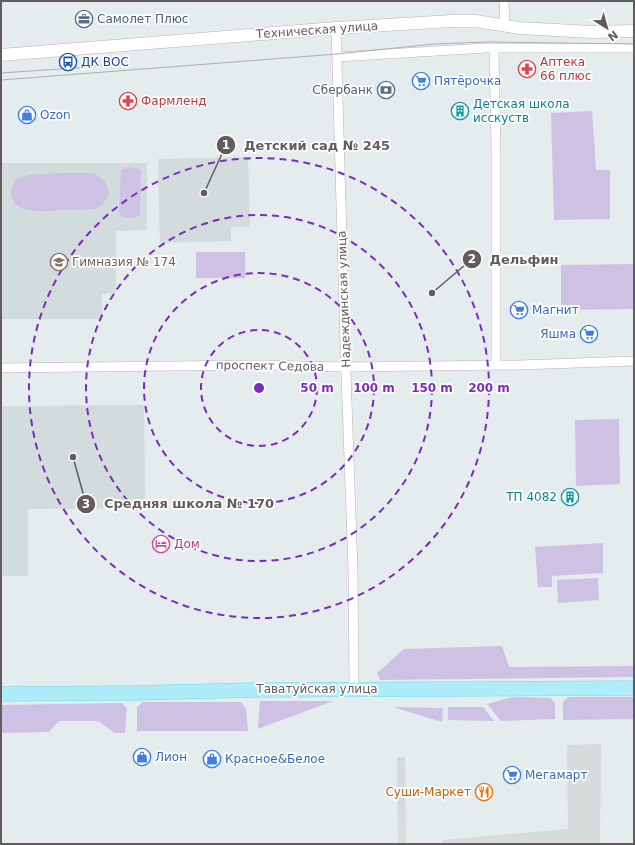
<svg xmlns="http://www.w3.org/2000/svg" width="635" height="845" viewBox="0 0 635 845" font-family="'DejaVu Sans',sans-serif">
<rect width="100%" height="100%" fill="#e4eced"/>
<!-- industrial -->
<path fill="#d6dcdc" d="M601 744 600 844H443V840L568 829 567 745Z
M397 757H405L406 844H398Z"/>
<!-- education -->
<path fill="#d2dcdd" d="M248 157 250 227H231V241L160 243 158 159Z
M1 163H147V230L116 231V293L102 294V319H1Z
M144 405 145 508 28 509V576H1V406Z"/>
<!-- green -->
<path fill="#cdc2e3" d="M592 111 596 170H610V219L554 220 551 113Z
M128 167 137 168 141 171 140 214C134 220 124 220 119 213L121 170Z
M92 173C104 177 107 183 109 194L102 206 95 209C83 210 72 210 61 210 46 211 10 216 11 191 12 187 15 180 19 178 29 172 78 173 92 173Z
M196 252H245V278H196Z
M634 264V309L561 310V265Z
M619 419 620 484 576 486 575 420Z
M603 543V573L552 576V587H538L535 547Z
M598 578 599 600 558 603 557 580Z
M502 646 509 667 634 666V677L380 680 377 673 404 649Z
M513 697 550 698 555 702V719L501 721 487 704Z
M569 697H634V719L563 720V702Z
M260 701H333L258 729Z
M143 702H241L246 709 248 731H137V707Z
M122 703 127 708 125 733H115L98 721H59L49 732 1 733V705Z
M393 707 443 708 442 722Z
M448 707H483L494 721 448 720Z"/>
<g fill="none" stroke-linecap="round" stroke-linejoin="round">
<defs>
<path id="street" d="M504 1 505 26
M336 28 345 345 353 570 354 689
M494 48 496 147V365
M337 57 486 48H634
M1 368 262 365 346 367 519 365 634 361"/>
<path id="secondary" d="M1 55 336 28 452 21H476L519 28 592 32 634 31"/>
<path id="primary" d="M1 694 132 693 253 690 634 688"/>
</defs>
<!-- street casing -->
<use href="#street" stroke="#bab4b4" stroke-width="10"/>
<!-- secondary casing -->
<use href="#secondary" stroke="#bab3b4" stroke-width="13"/>
<!-- primary casing -->
<use href="#primary" stroke="#64dfe6" stroke-width="15"/>
<!-- street -->
<use href="#street" stroke="#fff" stroke-width="9"/>
<!-- secondary -->
<use href="#secondary" stroke="#fff" stroke-width="12"/>
<!-- primary -->
<use href="#primary" stroke="#aeecf9" stroke-width="14"/>
<!-- tram -->
<path stroke="#afaeae" stroke-width="1" d="M1 73 105 66
M1 80 337 54 434 44 486 42 634 44"/>
</g>
<!-- distance rings -->
<g fill="none" stroke="#7b2cbf" stroke-width="2" stroke-dasharray="7 5">
<circle cx="259" cy="388" r="58"/>
<circle cx="259" cy="388" r="115"/>
<circle cx="259" cy="388" r="173"/>
<circle cx="259" cy="388" r="230"/>
</g>
<!-- icons -->
<defs>
<symbol id="office-ring" viewBox="-11 -11 22 22"><circle r="9.5" fill="#fff" stroke="#5c6f8a" stroke-width="1.5"/><path d="M-6-3h4V-5.5h4V-3h4V5H-6ZM-1-4.5V-3h2v-1.5ZM-6 0V1H6V0Z" fill="#5c6f8a"/></symbol>
<symbol id="bus-ring" viewBox="-11 -11 22 22"><circle r="9.5" fill="#fff" stroke="#1a4fb4" stroke-width="1.5"/><path d="M-5-6H5V4H4V6H2V4H-2V6H-4V4H-5ZM-3.5-4V0h7V-4ZM-3.5 1.2v1.5H-2V1.2ZM2 1.2v1.5H3.5V1.2Z" fill="#1a4fb4"/></symbol>
<symbol id="pharmacy-ring" viewBox="-11 -11 22 22"><circle r="9.5" fill="#fff" stroke="#e0444e" stroke-width="1.5"/><path d="M-2-6h4v4h4v4h-4v4h-4v-4h-4v-4h4Z" fill="#e0444e"/></symbol>
<symbol id="supermarket-ring" viewBox="-11 -11 22 22"><circle r="9.5" fill="#fff" stroke="#3f7fe0" stroke-width="1.5"/><path d="M-6-5.5h2.5l.6 2H6L4.5 2H-2.5L-4.4-4H-6ZM-1.5 3.2a1.3 1.3 0 1 0 .1 0ZM3 3.2a1.3 1.3 0 1 0 .1 0Z" fill="#3f7fe0"/></symbol>
<symbol id="bank-ring" viewBox="-11 -11 22 22"><circle r="9.5" fill="#fff" stroke="#5c6f8a" stroke-width="1.5"/><path d="M-6-4H6V4H-6ZM0-2.3a2.3 2.3 0 1 0 0 4.6a2.3 2.3 0 1 0 0-4.6Z" fill="#5c6f8a"/></symbol>
<symbol id="building-ring" viewBox="-11 -11 22 22"><circle r="9.5" fill="#fff" stroke="#0f9aa8" stroke-width="1.5"/><path d="M-4-6H4V6H1V3H-1V6H-4ZM-2.5-4.3h1.7v1.8h-1.7ZM.8-4.3h1.7v1.8H.8ZM-2.5-1h1.7V.8h-1.7ZM.8-1h1.7V.8H.8Z" fill="#0f9aa8"/></symbol>
<symbol id="shop-ring" viewBox="-11 -11 22 22"><circle r="9.5" fill="#fff" stroke="#3f7fe0" stroke-width="1.5"/><path d="M-5-2.5h2.3a2.7 3.5 0 0 1 5.4 0H5L5.5 6h-11ZM-1.5-2.5h3a1.5 2.3 0 0 0-3 0Z" fill="#3f7fe0"/></symbol>
<symbol id="school-ring" viewBox="-11 -11 22 22"><circle r="9.5" fill="#fff" stroke="#8d6e63" stroke-width="1.5"/><path d="M0-5L7-2L0 1L-7-2ZM-4 1L0 2.5L4 1V4Q0 6-4 4Z" fill="#8d6e63"/></symbol>
<symbol id="hotel-ring" viewBox="-11 -11 22 22"><circle r="9.5" fill="#fff" stroke="#d1479c" stroke-width="1.5"/><path d="M-6-4.5h1.5V1H6V5H4.5V3h-9V5H-6ZM-4 0a1.8 1.8 0 1 1 3.6 0ZM.5 0V-2.5h3Q6-2.5 6 0Z" fill="#d1479c"/></symbol>
<symbol id="restaurant-ring" viewBox="-11 -11 22 22"><circle r="9.5" fill="#fff" stroke="#e8710a" stroke-width="1.5"/><path d="M-5-6h1v4h1v-4h1v4h1v-4h1v5L-1.5 .5V6h-2V.5L-5-1ZM5-6V6H3V1.5H1.5Q1.5-4 5-6Z" fill="#e8710a"/></symbol>
</defs>
<g fill-rule="evenodd">
<use href="#office-ring" x="74" y="9" width="20" height="20"/>
<use href="#bus-ring" x="58" y="52" width="20" height="20"/>
<use href="#pharmacy-ring" x="517" y="59" width="20" height="20"/>
<use href="#supermarket-ring" x="411" y="71" width="20" height="20"/>
<use href="#bank-ring" x="376" y="80" width="20" height="20"/>
<use href="#pharmacy-ring" x="118" y="91" width="20" height="20"/>
<use href="#building-ring" x="450" y="101" width="20" height="20"/>
<use href="#shop-ring" x="17" y="105" width="20" height="20"/>
<use href="#school-ring" x="49" y="252" width="20" height="20"/>
<use href="#supermarket-ring" x="509" y="300" width="20" height="20"/>
<use href="#supermarket-ring" x="579" y="324" width="20" height="20"/>
<use href="#building-ring" x="560" y="487" width="20" height="20"/>
<use href="#hotel-ring" x="151" y="534" width="20" height="20"/>
<use href="#shop-ring" x="132" y="747" width="20" height="20"/>
<use href="#shop-ring" x="202" y="749" width="20" height="20"/>
<use href="#supermarket-ring" x="502" y="765" width="20" height="20"/>
<use href="#restaurant-ring" x="474" y="782" width="20" height="20"/>
</g>
<g text-anchor="middle" stroke-width="3.5" stroke-linejoin="round" paint-order="stroke">
<!-- service labels -->
<g font-size="12" fill="#4e5e75" stroke="#fff" text-anchor="start">
<text x="97" y="23">Самолет Плюс</text>
<text x="373" y="94" text-anchor="end">Сбербанк</text>
</g>
<!-- street labels -->
<g font-size="12" fill="#635c5d" stroke="#fff">
<text transform="translate(317 30) rotate(-4)" y="4">Техническая улица</text>
<text transform="translate(344 299) rotate(-92)" y="4">Надеждинская улица</text>
<text transform="translate(270 366) rotate(1)" y="4">проспект Седова</text>
<text x="317" y="693">Таватуйская улица</text>
</g>
<!-- transit labels -->
<g font-size="12" fill="#164399" stroke="#fff" text-anchor="start">
<text x="81" y="66">ДК ВОС</text>
</g>
<!-- health labels -->
<g font-size="12" fill="#be3a42" stroke="#fff" text-anchor="start">
<text x="540" y="66">Аптека<tspan x="540" dy="14">66 плюс</tspan></text>
<text x="141" y="105">Фармленд</text>
</g>
<!-- shop labels -->
<g font-size="12" fill="#366cbe" stroke="#fff" text-anchor="start">
<text x="434" y="85">Пятёрочка</text>
<text x="40" y="119">Ozon</text>
<text x="532" y="314">Магнит</text>
<text x="576" y="338" text-anchor="end">Яшма</text>
<text x="155" y="761">Лион</text>
<text x="225" y="763">Красное&amp;Белое</text>
<text x="525" y="779">Мегамарт</text>
</g>
<!-- culture labels -->
<g font-size="12" fill="#0d838f" stroke="#fff" text-anchor="start">
<text x="473" y="108">Детская школа<tspan x="473" dy="14">исскуств</tspan></text>
<text x="557" y="501" text-anchor="end">ТП 4082</text>
</g>
<!-- education labels -->
<g font-size="12" fill="#785e54" stroke="#fff" text-anchor="start">
<text x="72" y="266">Гимназия № 174</text>
</g>
<!-- hotel labels -->
<g font-size="12" fill="#b23c85" stroke="#fff" text-anchor="start">
<text x="174" y="548">Дом</text>
</g>
<!-- food labels -->
<g font-size="12" fill="#c56008" stroke="#fff" text-anchor="end">
<text x="471" y="796">Суши-Маркет</text>
</g>
</g>
<circle cx="259" cy="388" r="6" fill="#7b2cbf" stroke="#fff" stroke-width="2"/>
<g font-size="12" text-anchor="middle" font-weight="bold" fill="#7b2cbf" stroke="#fff" stroke-width="3.5" stroke-linejoin="round" paint-order="stroke">
<text x="317" y="392">50 m</text>
<text x="374" y="392">100 m</text>
<text x="432" y="392">150 m</text>
<text x="489" y="392">200 m</text>
</g>
<!-- callouts -->
<path fill="none" stroke="#635c5d" stroke-width="1.5" d="M204 193L226 145M432 293L472 259M73 457L86 504"/>
<g fill="#635c5d" stroke="#fff" stroke-width="1.5">
<circle cx="204" cy="193" r="4"/>
<circle cx="432" cy="293" r="4"/>
<circle cx="73" cy="457" r="4"/>
<circle cx="226" cy="145" r="10"/>
<circle cx="472" cy="259" r="10"/>
<circle cx="86" cy="504" r="10"/>
</g>
<g font-size="12" text-anchor="middle" font-weight="bold" fill="#fff">
<text x="226" y="149">1</text>
<text x="472" y="263">2</text>
<text x="86" y="508">3</text>
</g>
<g font-size="13" text-anchor="middle" font-weight="bold" fill="#635c5d" stroke="#fff" stroke-width="3.5" stroke-linejoin="round" paint-order="stroke">
<text x="317" y="150">Детский сад № 245</text>
<text x="524" y="264">Дельфин</text>
<text x="189" y="508">Средняя школа № 170</text>
</g>
<!-- border -->
<rect width="635" height="845" fill="none" stroke="#635c5d" stroke-width="4"/>
<!-- north arrow -->
<g transform="translate(607 28) rotate(143)" stroke="#ffffff" stroke-width="3" paint-order="stroke">
<path d="M0-3L7 15L0 10L-7 15Z" fill="#635c5d"/>
<text y="-6" font-size="11" font-weight="bold" text-anchor="middle" fill="#635c5d">N</text>
</g>
</svg>
